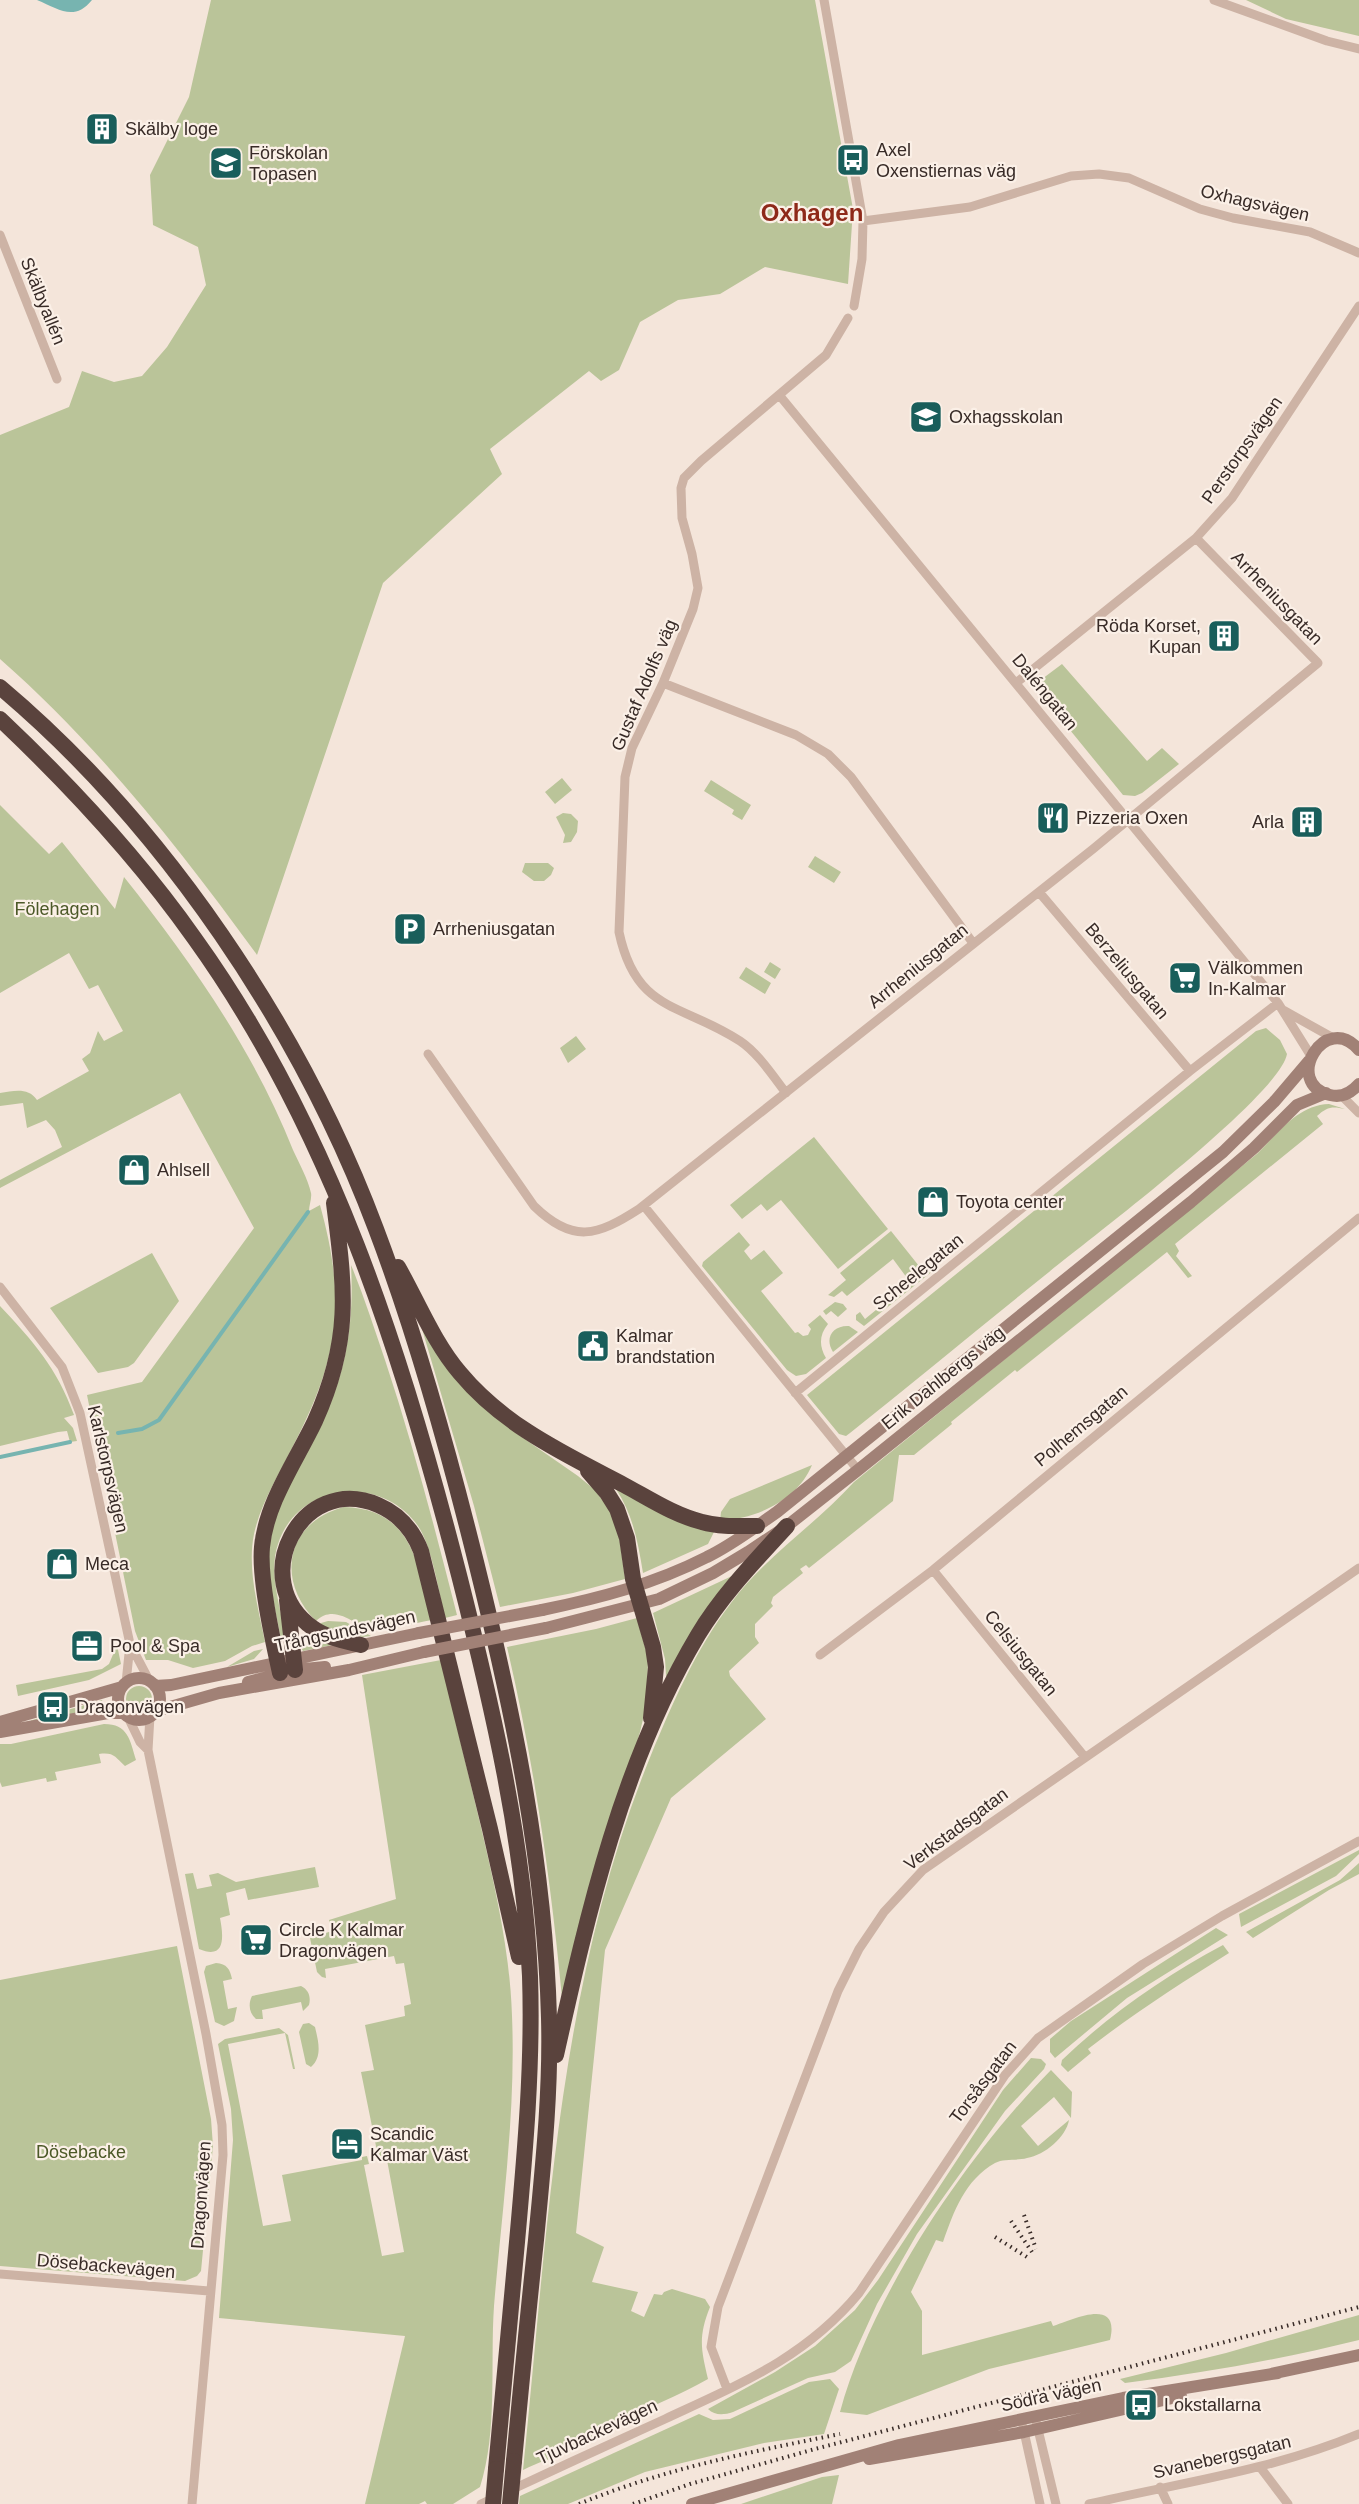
<svg xmlns="http://www.w3.org/2000/svg" width="1359" height="2504" viewBox="0 0 1359 2504" font-family="Arial,sans-serif">
<rect width="100%" height="100%" fill="#f4e5da"/>
<!-- green -->
<path fill="#bac499" d="M211 0H815L853 209 848 284 765 267 720 294 678 300 640 322 619 370 601 381 589 371 490 449 502 474 383 583 257 955C180 849 99 746 0 659V435L69 407 82 371 114 382 142 376 167 347 206 285 198 247 153 225 150 175 189 97Z
M1246 0H1359V36L1286 19Z
M1062 664 1147 761 1162 748 1179 764 1142 793 1135 796 1123 795 1039 692 1042 679Z
M562 778 572 790 555 804 545 792Z
M711 780 751 805 742 820 732 814 734 810 704 791Z
M0 805 49 854 62 842 115 909 124 877C190 960 254 1051 293 1150 299 1163 308 1179 311 1193 312 1198 309 1206 309 1211L320 1205C347 1303 339 1357 293 1446 279 1475 261 1502 254 1534 247 1569 258 1607 265 1642L252 1646 225 1661 193 1668 168 1660H146L135 1631 87 1395 142 1382 254 1228 180 1093 0 1188V1180L62 1147 55 1130 46 1120 27 1128 23 1103 0 1106V1093C14 1091 28 1087 37 1100L89 1071 82 1059 90 1053 98 1031 104 1041 123 1031 98 985 89 989 69 953 0 993Z
M563 813 571 814 578 821 577 832 571 842 563 843 565 835 556 817Z
M815 856 841 872 834 883 808 867Z
M525 863H548L554 868 551 875 544 881H534L522 872Z
M770 962 781 969 775 979 764 972Z
M746 967 771 983 765 994 739 978Z
M1266 1028 1280 1040 1287 1054C1279 1097 1087 1241 1044 1276 979 1328 915 1381 850 1433L846 1436 839 1434 807 1395 1256 1031Z
M576 1036 586 1049 568 1063 560 1048Z
M1329 1104 1345 1109C1332 1106 1327 1107 1317 1116L1323 1124 1175 1244 1179 1251 1176 1256 1192 1276 1188 1278 1167 1252 1017 1372 1015 1370 951 1422 952 1424 914 1455H899L893 1501 809 1568 806 1565 800 1569 803 1573 773 1597 771 1603 773 1606 755 1624V1637L759 1643 729 1671 730 1676 766 1719 671 1798 605 1950 576 2233 604 2247 592 2282 638 2292 631 2311 644 2317 654 2294 662 2295 664 2292 672 2289 705 2299 710 2307C698 2337 701 2349 708 2379 679 2396 647 2407 617 2424 601 2433 587 2443 570 2451 554 2458 538 2462 523 2470 548 2229 558 1982 651 1755 673 1702 696 1649 731 1603 766 1556 815 1525 854 1482L1258 1153C1279 1132 1298 1105 1329 1104Z
M814 1137 888 1229 838 1269 781 1200 767 1211 761 1204 742 1219 730 1205Z
M891 1231 923 1271 930 1266 934 1270 864 1326 856 1320V1315L860 1312 865 1319 910 1282 893 1259 847 1296 842 1291 834 1297 828 1295 846 1280 840 1273Z
M739 1232 750 1245 744 1251 751 1260 764 1250 783 1273 761 1291 795 1333 798 1332 803 1336 808 1335 811 1329 808 1325 820 1315 828 1324C819 1335 819 1346 826 1358L806 1374 796 1376 787 1370 702 1266 703 1262Z
M152 1253 179 1301 134 1363 128 1367 98 1373 50 1308Z
M351 1265C364 1296 374 1328 385 1360 413 1444 435 1529 457 1615L445 1618C439 1593 432 1546 418 1526 382 1474 298 1482 278 1544 268 1573 281 1609 286 1639L281 1640C276 1611 267 1580 269 1550 271 1507 305 1458 323 1420 347 1370 354 1320 351 1265Z
M835 1302 843 1304 847 1309 838 1317 831 1311 826 1315 823 1311Z
M0 1306C33 1341 57 1368 74 1415L64 1418 73 1428 77 1441 70 1442 67 1431 58 1432 0 1446Z
M420 1322 516 1433 578 1476 595 1490 608 1508 618 1528 625 1579 573 1593 500 1607 474 1506Z
M849 1326 858 1332 833 1352C824 1338 833 1325 849 1326Z
M812 1465C797 1501 757 1518 720 1521L721 1512 730 1499Z
M616 1489 714 1532 708 1544 643 1573C638 1542 633 1515 616 1489Z
M344 1507C414 1509 418 1567 432 1620 414 1623 394 1629 376 1629 357 1630 337 1601 316 1621 275 1580 286 1522 344 1507Z
M732 1576 669 1677 666 1676 665 1659 653 1613Z
M637 1618 648 1658 647 1702 640 1732 562 1998C551 1880 534 1763 507 1647L596 1629Z
M328 1621 346 1622 371 1636 363 1637 318 1627 321 1623Z
M312 1635 333 1645 303 1651 298 1642 304 1641Z
M117 1645 121 1664 89 1680 18 1696 16 1685 102 1669 109 1664Z
M263 1649 254 1659 227 1667 254 1651Z
M441 1660C454 1714 467 1769 480 1823 495 1887 510 1951 512 2016 516 2113 502 2209 494 2306 490 2364 498 2431 480 2487L453 2504H427L425 2501 419 2504H365L405 2336 219 2318 233 2140 231 2109 218 2044 225 2039 279 2028 288 2035 295 2069H293L285 2033 228 2044 263 2226 291 2221 282 2175 362 2160V2157L367 2156 369 2164 364 2165 382 2256 404 2252 387 2160 379 2161 361 2072 374 2070 365 2025 405 2016 404 2006 411 2004 404 1963 396 1964 394 1956 325 1969 326 1978 322 1977 317 1972 310 1938 332 1931 329 1920 396 1899 362 1675Z
M126 1699a13 13 0 1 1 26 0a13 13 0 1 1-26 0Z
M102 1700 104 1709 29 1721Z
M104 1724C128 1724 130 1740 136 1760L125 1766C115 1757 114 1752 99 1754L101 1763 55 1772 57 1780 47 1782 46 1778 2 1787 0 1782V1744H11Z
M1359 1850V1854L1336 1876 1241 1927 1239 1914Z
M1359 1863V1874L1329 1890 1253 1938 1246 1932 1340 1880Z
M315 1867 319 1887 248 1900 245 1888 226 1893 230 1915 220 1918C223 1934 227 1961 199 1949L185 1874 193 1873 197 1889 212 1886 209 1875 218 1873 236 1882Z
M1216 1928 1228 1935 1127 1998 1055 2058 1050 2052V2039L1071 2021Z
M1223 1945 1229 1953C1181 1983 1133 2014 1088 2049L1091 2053 1068 2072 1061 2065 1062 2060C1110 2014 1165 1976 1223 1945Z
M177 1946 211 2119 213 2146 201 2271 197 2276 185 2281 0 2266V1980Z
M216 1963C227 1964 230 1969 232 1979L223 1981 228 2009 237 2007 234 2021 224 2026 215 2022 204 1972 206 1966Z
M301 1986C309 1990 311 1997 309 2005L303 2011 301 2002 262 2010 263 2019H256C249 2013 248 2004 252 1996Z
M309 2023 315 2027C318 2040 323 2057 311 2067L306 2064 299 2032 303 2024Z
M1031 2058 1041 2059 1046 2064 1044 2069 1005 2111 917 2234 877 2304 851 2361 835 2372 808 2378 733 2412C724 2415 715 2416 708 2409L775 2372 815 2346 855 2310 878 2280 1003 2090Z
M1051 2070 1072 2092 1071 2118 1054 2097 1021 2126 1038 2146 1069 2120C1066 2137 1045 2155 1027 2158 1017 2161 1004 2158 995 2163 965 2180 954 2211 943 2242L936 2240 911 2292 922 2311V2355L1051 2321 1053 2326C1070 2321 1121 2295 1110 2340L989 2369 867 2415 840 2412C871 2296 967 2155 1051 2070Z
M1359 2315V2340C1282 2359 1204 2373 1125 2383L1120 2379 1226 2353Z
M830 2379 839 2389 824 2434 764 2443 645 2472 568 2504H519L520 2496 699 2414 713 2420 730 2419 809 2382Z
M839 2475 832 2504H741L822 2477Z"/>
<!-- water -->
<path fill="#77b4b0" d="M37 0H92C74 22 59 9 37 0Z"/>
<g fill="none" stroke-linecap="round" stroke-linejoin="round">
<!-- stream -->
<path stroke="#77b4b0" stroke-width="4" d="M118 1433 142 1429 159 1420 308 1212
M0 1457 70 1442"/>
<!-- minor -->
<path stroke="#cdb3a5" stroke-width="9" d="M824 0 863 221 862 259 854 306
M1214 0 1327 41 1359 49
M863 221 970 207 1071 176 1099 174 1129 178 1200 209 1233 218 1310 232 1359 253
M0 235 57 379
M780 396 1278 1003 1311 1056
M663 683 796 735 828 754 851 777 973 943
M1016 683 1196 538 1232 498 1359 306
M1039 892 1190 1071
M1283 1010 1335 1039
M428 1054 534 1206C573 1244 597 1236 639 1209L1093 849 1318 663 1196 538
M786 1093C773 1076 758 1053 740 1041 682 1003 636 1013 619 932L625 777 632 748 663 683 693 609 698 588 692 554 682 518 681 488 684 478 701 461 826 355 848 318
M1341 1095 1359 1113
M644 1206 858 1470
M0 1287 62 1367 80 1413 130 1644 126 1683
M795 1393 1190 1071 1278 1003
M933 1570 1084 1756
M130 1644 149 1680
M820 1655 933 1570 1359 1218
M127 1715 140 1742 148 1750
M150 1716 148 1750 206 2034 222 2125 223 2155 192 2504
M0 2274 209 2291
M727 2389 711 2347 718 2307 838 1991 859 1949 884 1912 923 1870 1359 1568
M1035 2417 1056 2504
M1023 2427 1040 2504
M1260 2467 1288 2504
M1160 2487 1168 2504
M511 2490C562 2466 614 2442 665 2419 740 2384 805 2358 859 2293L1005 2075 1038 2038 1143 1964 1222 1916 1359 1841
M481 2504 496 2497
M1089 2504C1180 2483 1273 2470 1359 2434"/>
<!-- secondary -->
<path stroke="#a18176" stroke-width="12" d="M1359 1050C1325 1010 1282 1083 1330 1095 1341 1098 1351 1093 1359 1084
M542 1610C600 1598 654 1584 707 1557 732 1545 754 1528 777 1512L1223 1152 1274 1102 1309 1061
M546 1628 659 1599 713 1573 748 1552 787 1526 858 1470 1191 1202 1254 1148 1297 1105 1326 1093
M118 1699a21 21 0 1 1 42 0a21 21 0 1 1-42 0Z
M248 1682 295 1670 325 1667
M155 1686 171 1685 419 1633
M156 1711 219 1693 349 1670 424 1652
M0 1722 122 1687
M0 1732 108 1713H124
M1271 2374 1359 2355
M869 2459 1024 2432 1181 2396
M692 2504 899 2445 1123 2398 1278 2373"/>
<!-- motorway -->
<path stroke="#5a433d" stroke-width="16" d="M0 687C164 825 301 1029 376 1229 417 1337 448 1449 476 1562 513 1711 545 1864 549 2018 551 2092 543 2166 536 2240 528 2313 521 2387 514 2461
M0 719C72 787 138 858 195 939 330 1127 402 1352 459 1575 492 1705 524 1842 530 1976 533 2065 525 2153 517 2242 510 2317 503 2393 496 2469
M398 1267C418 1302 434 1343 460 1373 504 1426 565 1454 624 1485 650 1499 674 1515 702 1522 720 1527 738 1526 757 1526
M588 1471 607 1493 617 1509 627 1538 633 1579 653 1647 656 1667 651 1718
M287 1600 295 1670
M361 1645C345 1641 327 1638 313 1628 245 1581 301 1472 378 1505 399 1514 413 1530 421 1551L490 1829 519 1957
M280 1673C273 1641 259 1579 262 1547 266 1503 296 1461 315 1421 352 1339 345 1289 334 1203
M556 2055C588 1912 622 1762 698 1635 722 1595 755 1561 787 1526"/>
<!-- rail -->
<path stroke="#382b27" stroke-width="4" stroke-dasharray="1.5 4.5" stroke-linecap="butt" d="M1024 2215 1036 2249
M1011 2221 1032 2252
M995 2237 1027 2257
M579 2504C663 2469 750 2452 840 2434
M633 2504 690 2484 815 2449 1359 2307"/>
<!-- secondary-bridge -->
<path stroke="#a18176" stroke-width="12" d="M419 1633 542 1610
M424 1652 546 1628"/>
<!-- motorway-bridge -->
<path stroke="#5a433d" stroke-width="16" d="M493 2504 496 2469
M510 2504 514 2461"/>
</g>
<!-- icons -->
<defs>
<symbol id="building-square" viewBox="-11 -11 22 22"><rect x="-9" y="-9" width="18" height="18" rx="4" fill="#195e5b" stroke="#fbf0e7"/><path d="M-4-6H4V6H1V3H-1V6H-4ZM-2.5-4.3h1.7v1.8h-1.7ZM.8-4.3h1.7v1.8H.8ZM-2.5-1h1.7V.8h-1.7ZM.8-1h1.7V.8H.8Z" fill="#fff"/></symbol>
<symbol id="bus-square" viewBox="-11 -11 22 22"><rect x="-9" y="-9" width="18" height="18" rx="4" fill="#195e5b" stroke="#fbf0e7"/><path d="M-5-6H5V4H4V6H2V4H-2V6H-4V4H-5ZM-3.5-4V0h7V-4ZM-3.5 1.2v1.5H-2V1.2ZM2 1.2v1.5H3.5V1.2Z" fill="#fff"/></symbol>
<symbol id="school-square" viewBox="-11 -11 22 22"><rect x="-9" y="-9" width="18" height="18" rx="4" fill="#195e5b" stroke="#fbf0e7"/><path d="M0-5L7-2L0 1L-7-2ZM-4 1L0 2.5L4 1V4Q0 6-4 4Z" fill="#fff"/></symbol>
<symbol id="restaurant-square" viewBox="-11 -11 22 22"><rect x="-9" y="-9" width="18" height="18" rx="4" fill="#195e5b" stroke="#fbf0e7"/><path d="M-5-6h1v4h1v-4h1v4h1v-4h1v5L-1.5 .5V6h-2V.5L-5-1ZM5-6V6H3V1.5H1.5Q1.5-4 5-6Z" fill="#fff"/></symbol>
<symbol id="parking-square" viewBox="-11 -11 22 22"><rect x="-9" y="-9" width="18" height="18" rx="4" fill="#195e5b" stroke="#fbf0e7"/><path d="M-3.5-5.5H1a3.5 3.5 0 0 1 0 7H-1V5.5H-3.5ZM-1-3.4V-.6H.8a1.4 1.4 0 0 0 0-2.8Z" fill="#fff"/></symbol>
<symbol id="supermarket-square" viewBox="-11 -11 22 22"><rect x="-9" y="-9" width="18" height="18" rx="4" fill="#195e5b" stroke="#fbf0e7"/><path d="M-6-5.5h2.5l.6 2H6L4.5 2H-2.5L-4.4-4H-6ZM-1.5 3.2a1.3 1.3 0 1 0 .1 0ZM3 3.2a1.3 1.3 0 1 0 .1 0Z" fill="#fff"/></symbol>
<symbol id="shop-square" viewBox="-11 -11 22 22"><rect x="-9" y="-9" width="18" height="18" rx="4" fill="#195e5b" stroke="#fbf0e7"/><path d="M-5-2.5h2.3a2.7 3.5 0 0 1 5.4 0H5L5.5 6h-11ZM-1.5-2.5h3a1.5 2.3 0 0 0-3 0Z" fill="#fff"/></symbol>
<symbol id="civic-square" viewBox="-11 -11 22 22"><rect x="-9" y="-9" width="18" height="18" rx="4" fill="#195e5b" stroke="#fbf0e7"/><path d="M-.6-6.5H3V-4.5H.6V-3L4-1V1h2V6H-6V1h2V-1L-.6-3ZM-1.2 2.5V6h2.4V2.5Z" fill="#fff"/></symbol>
<symbol id="office-square" viewBox="-11 -11 22 22"><rect x="-9" y="-9" width="18" height="18" rx="4" fill="#195e5b" stroke="#fbf0e7"/><path d="M-6-3h4V-5.5h4V-3h4V5H-6ZM-1-4.5V-3h2v-1.5ZM-6 0V1H6V0Z" fill="#fff"/></symbol>
<symbol id="hotel-square" viewBox="-11 -11 22 22"><rect x="-9" y="-9" width="18" height="18" rx="4" fill="#195e5b" stroke="#fbf0e7"/><path d="M-6-4.5h1.5V1H6V5H4.5V3h-9V5H-6ZM-4 0a1.8 1.8 0 1 1 3.6 0ZM.5 0V-2.5h3Q6-2.5 6 0Z" fill="#fff"/></symbol>
</defs>
<g fill-rule="evenodd">
<use href="#building-square" x="83" y="110" width="38" height="38"/>
<use href="#bus-square" x="834" y="141" width="38" height="38"/>
<use href="#school-square" x="207" y="144" width="38" height="38"/>
<use href="#school-square" x="907" y="398" width="38" height="38"/>
<use href="#building-square" x="1205" y="617" width="38" height="38"/>
<use href="#restaurant-square" x="1034" y="799" width="38" height="38"/>
<use href="#building-square" x="1288" y="803" width="38" height="38"/>
<use href="#parking-square" x="391" y="910" width="38" height="38"/>
<use href="#supermarket-square" x="1166" y="959" width="38" height="38"/>
<use href="#shop-square" x="115" y="1151" width="38" height="38"/>
<use href="#shop-square" x="914" y="1183" width="38" height="38"/>
<use href="#civic-square" x="574" y="1327" width="38" height="38"/>
<use href="#shop-square" x="43" y="1545" width="38" height="38"/>
<use href="#office-square" x="68" y="1627" width="38" height="38"/>
<use href="#bus-square" x="34" y="1688" width="38" height="38"/>
<use href="#supermarket-square" x="237" y="1921" width="38" height="38"/>
<use href="#hotel-square" x="328" y="2125" width="38" height="38"/>
<use href="#bus-square" x="1122" y="2386" width="38" height="38"/>
</g>
<g text-anchor="middle" stroke-width="4.5" stroke-linejoin="round" paint-order="stroke">
<!-- poi labels -->
<g font-size="18" fill="#382b27" stroke="#fbf0e7" text-anchor="start">
<text x="125" y="135">Skälby loge</text>
<text x="876" y="156">Axel<tspan x="876" dy="21">Oxenstiernas väg</tspan></text>
<text x="249" y="159">Förskolan<tspan x="249" dy="21">Topasen</tspan></text>
<text x="949" y="423">Oxhagsskolan</text>
<text x="1201" y="632" text-anchor="end">Röda Korset,<tspan x="1201" dy="21">Kupan</tspan></text>
<text x="1076" y="824">Pizzeria Oxen</text>
<text x="1284" y="828" text-anchor="end">Arla</text>
<text x="433" y="935">Arrheniusgatan</text>
<text x="1208" y="974">Välkommen<tspan x="1208" dy="21">In-Kalmar</tspan></text>
<text x="157" y="1176">Ahlsell</text>
<text x="956" y="1208">Toyota center</text>
<text x="616" y="1342">Kalmar<tspan x="616" dy="21">brandstation</tspan></text>
<text x="85" y="1570">Meca</text>
<text x="110" y="1652">Pool &amp; Spa</text>
<text x="76" y="1713">Dragonvägen</text>
<text x="279" y="1936">Circle K Kalmar<tspan x="279" dy="21">Dragonvägen</tspan></text>
<text x="370" y="2140">Scandic<tspan x="370" dy="21">Kalmar Väst</tspan></text>
<text x="1164" y="2411">Lokstallarna</text>
</g>
<!-- street labels -->
<g font-size="18" fill="#382b27" stroke="#fbf0e7">
<text transform="translate(1255 203) rotate(13)" y="6">Oxhagsvägen</text>
<text transform="translate(43 301) rotate(68)" y="6">Skälbyallén</text>
<text transform="translate(1242 450) rotate(-55)" y="6">Perstorpsvägen</text>
<text transform="translate(1277 598) rotate(46)" y="6">Arrheniusgatan</text>
<text transform="translate(644 685) rotate(-67)" y="6">Gustaf Adolfs väg</text>
<text transform="translate(1045 692) rotate(51)" y="6">Daléngatan</text>
<text transform="translate(918 966) rotate(-39)" y="6">Arrheniusgatan</text>
<text transform="translate(1127 971) rotate(50)" y="6">Berzeliusgatan</text>
<text transform="translate(918 1272) rotate(-39)" y="6">Scheelegatan</text>
<text transform="translate(943 1378) rotate(-39)" y="6">Erik Dahlbergs väg</text>
<text transform="translate(1081 1426) rotate(-40)" y="6">Polhemsgatan</text>
<text transform="translate(108 1469) rotate(77)" y="6">Karlstorpsvägen</text>
<text transform="translate(345 1631) rotate(-12)" y="6">Trångsundsvägen</text>
<text transform="translate(1021 1653) rotate(51)" y="6">Celsiusgatan</text>
<text transform="translate(956 1829) rotate(-37)" y="6">Verkstadsgatan</text>
<text transform="translate(983 2082) rotate(-53)" y="6">Torsåsgatan</text>
<text transform="translate(201 2195) rotate(-86)" y="6">Dragonvägen</text>
<text transform="translate(106 2266) rotate(5)" y="6">Dösebackevägen</text>
<text transform="translate(1051 2395) rotate(-12)" y="6">Södra vägen</text>
<text transform="translate(597 2432) rotate(-25)" y="6">Tjuvbackevägen</text>
<text transform="translate(1222 2457) rotate(-13)" y="6">Svanebergsgatan</text>
</g>
<!-- park labels -->
<g font-size="18" fill="#4c5928" stroke="#fbf0e7">
<text x="57" y="915">Fölehagen</text>
<text x="81" y="2158">Dösebacke</text>
</g>
<!-- district labels -->
<g font-size="24" font-weight="bold" fill="#8e2919" stroke="#fbf0e7">
<text x="812" y="221">Oxhagen</text>
</g>
</g>
</svg>
